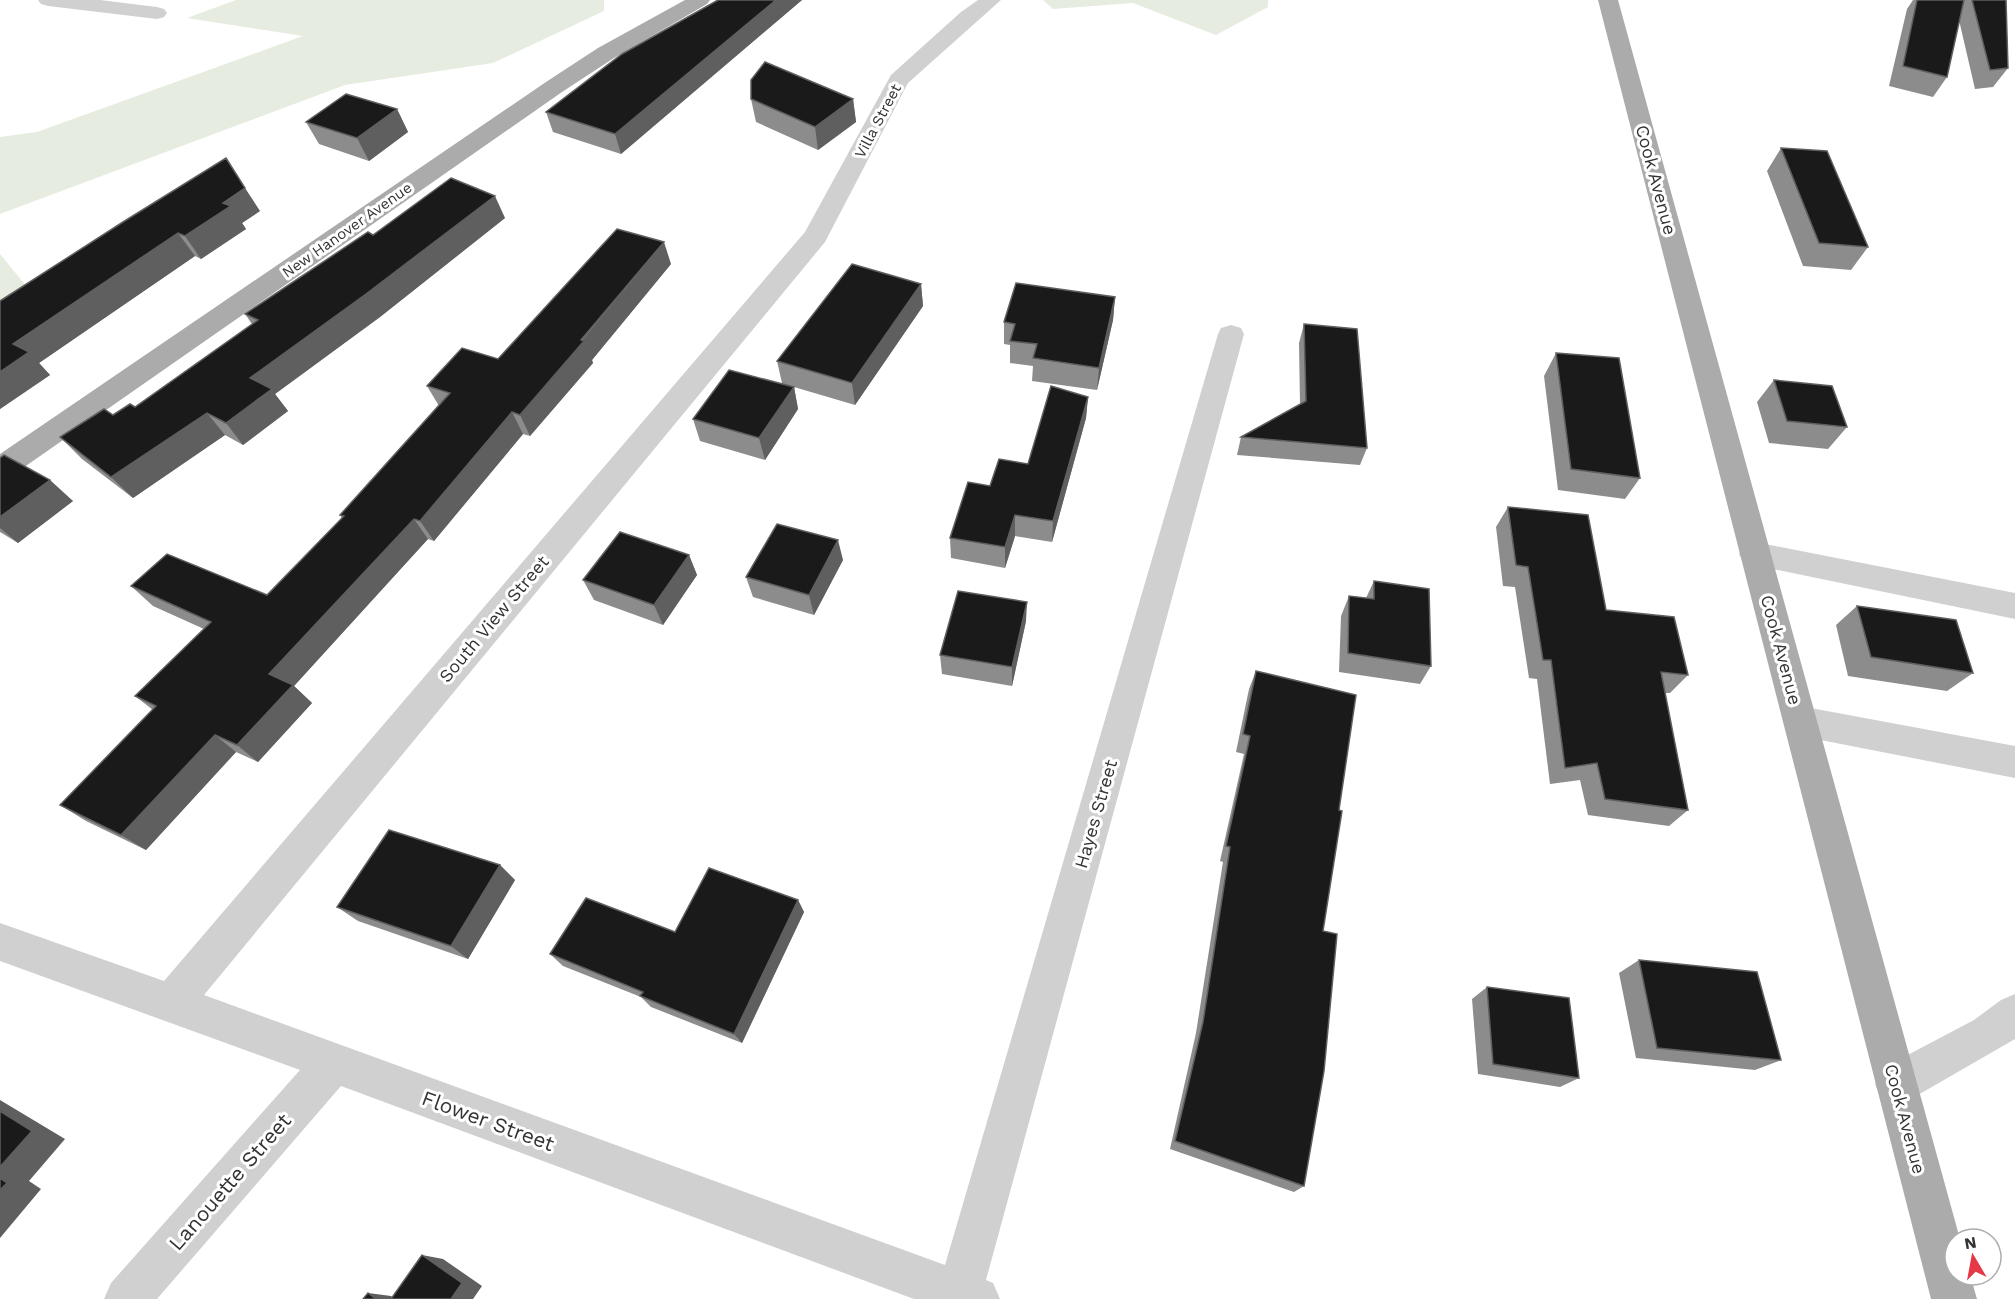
<svg xmlns="http://www.w3.org/2000/svg" width="2015" height="1299" viewBox="0 0 2015 1299" font-family="'Work Sans',sans-serif">
<rect width="100%" height="100%" fill="#fff"/>
<!-- green -->
<path fill="#e6ecdf" d="M236 0H604V11L493 63 345 85 0 214V137L37 132 303 36 187 18Z
M1043 0H1268V7L1216 35 1133 3 1053 9Z
M0 254 27 287 0 306Z"/>
<g fill="none" stroke-linecap="round" stroke-linejoin="round">
<!-- minor -->
<path fill="#d0d0d0" fill-rule="evenodd" d="M38 0H100L157 7 164 9 167 13 164 17 157 19 48 6 41 4Z
M978 0H1001L908 83 825 242 204 995 945 1265 1218 334 1221 328 1231 325 1241 328 1244 334 986 1280 993 1283 1000 1299H914L341 1086 157 1299H104L111 1283 300 1070 0 961V923L164 981 805 232 891 75 961 12Z
M1755 542 2015 593V619L1744 563 1739 554 1744 545Z
M1800 706 2015 746V778L1800 736 1788 732 1783 721 1788 710Z
M2015 994V1039L1911 1099 1896 1105 1881 1099 1875 1084 1881 1069 1974 1020 2001 1000Z"/>
<!-- major -->
<path fill="#ababab" fill-rule="evenodd" d="M685 0H710L707 4 614 58 562 92 10 477 0 480V454L546 82 598 48Z
M1598 0H1618L1960 1239H1955V1275H1970L1977 1299H1931Z"/>
</g>
<!-- wall -->
<path fill="#8c8c8c" d="M718 0H802L621 154 553 132 546 112Z
M1913 0H2006L2008 68 1993 87 1975 89 1959 20 1947 77 1933 97 1889 86 1907 9Z
M751 99H853L856 122 818 150 756 122Z
M397 109 408 132 369 161 319 144 306 122Z
M1781 148 1868 247 1851 270 1803 266 1767 171Z
M260 211 242 223 246 229 201 259 195 256 39 363 50 375 0 409V301L123 222Z
M505 218 380 317 275 394 288 411 243 445 225 435 133 498 82 459 60 437 135 407 252 324 245 314 373 235Z
M671 264 592 360 593 363 530 436 523 434 434 541 428 539 294 686 312 703 258 762 236 752 146 850 86 821 60 805 153 710 135 696 204 629 153 606 131 586 267 595 342 518 340 515 439 406 427 386 498 359Z
M921 284 923 306 855 405 794 387 798 409 765 460 700 441 693 419 782 383 777 361Z
M1115 297 1113 320 1097 390 1032 381 1033 366 1010 363V345L1004 344V322Z
M1304 324 1367 448 1360 465 1237 455 1241 437 1300 404 1299 343Z
M1556 353 1640 478 1625 499 1558 490 1544 376Z
M1774 380 1847 427 1828 449 1769 443 1757 402Z
M1088 397 1086 418 1052 542 1015 536 1005 568 951 558 950 538 990 486 1028 464Z
M0 458 73 501 18 543 0 532Z
M1508 507 1606 610 1688 675 1670 693H1665L1688 810 1669 826 1588 815 1580 780 1550 784 1537 679 1529 678 1515 587 1503 586 1496 527Z
M689 555 697 575 663 625 594 600 583 580Z
M843 560 814 615 753 597 746 577Z
M1374 581 1431 666 1420 684 1339 672 1341 616 1349 596 1366 598Z
M1857 606 1973 673 1947 691 1848 676 1836 625Z
M1026 621 1012 686 942 674 940 655Z
M1256 671 1339 810 1323 931 1304 1186 1294 1192 1170 1149 1196 1033 1223 862 1220 861 1244 754 1236 752 1249 689Z
M500 865 515 880 468 959 358 921 337 907Z
M798 900 804 912 742 1043 651 1007 641 997 563 966 550 954 675 932Z
M1639 960 1781 1060 1755 1070 1636 1058 1619 973Z
M1487 987 1579 1078 1560 1087 1478 1074 1472 999Z"/>
<!-- shaded-wall -->
<path fill="#5f5f5f" d="M776 0H802L621 154 615 134Z
M853 99 856 122 818 150 815 127Z
M397 109 408 132 369 161 357 138Z
M245 188 260 211 242 223 246 229 201 259 185 236 223 203Z
M495 196 505 218 380 317 275 394 288 411 243 445 226 423 250 378Z
M178 233 195 256 39 363 50 375 0 409V372L13 344Z
M664 242 671 264 592 360 593 363 530 436 520 415Z
M921 284 923 306 855 405 852 383Z
M1115 297 1113 320 1097 390 1099 368Z
M794 387 798 409 765 460 759 438Z
M1088 397 1086 418 1052 542 1053 521Z
M512 412 523 434 434 541 420 521Z
M207 413 225 435 133 498 111 477Z
M50 480 73 501 18 543 0 528V517Z
M1015 515V536L1005 568V547Z
M414 519 428 539 294 686 312 703 258 762 237 745 269 674Z
M838 540 843 560 814 615 809 595Z
M689 555 697 575 663 625 654 605Z
M1027 602 1026 621 1012 686V667Z
M215 735 236 752 146 850 121 835Z
M500 865 515 880 468 959 451 946Z
M798 900 804 912 742 1043 734 1034Z
M0 1100 65 1139 29 1181 41 1189 0 1238Z
M422 1255 443 1259 482 1286 473 1299H451Z
M368 1293 391 1296 395 1299H376Z"/>
<!-- building -->
<path fill="#1a1a1a" stroke="#5f5f5f" stroke-width="1.5" d="M718 0H776L615 134 546 112 622 54Z
M1917 0H1964L1947 77 1903 66Z
M1972 0H2006L2008 68 1990 70Z
M765 62 853 99 815 127 751 99V80Z
M346 94 397 109 357 138 306 122Z
M1781 148 1827 151 1868 247 1819 243Z
M226 158 245 188 223 203 231 206 185 236 178 233 13 344 29 352 0 372V301L123 222Z
M451 178 495 196 366 294 250 378 272 389 226 423 207 413 111 477 60 437 104 409 113 415 130 404 135 407 258 320 245 314 368 232 373 235Z
M617 229 664 242 581 340 584 341 520 415 512 412 420 521 414 519 269 674 293 685 237 745 215 735 121 835 60 805 156 706 135 696 211 622 131 586 167 554 267 595 344 516 340 515 450 393 427 386 462 348 498 359Z
M852 264 921 284 852 383 777 361Z
M1016 283 1115 297 1099 368 1033 358 1037 344 1010 341 1015 324 1004 322Z
M1304 324 1357 329 1367 448 1241 437 1306 401Z
M1556 353 1619 358 1640 478 1571 469Z
M729 370 794 387 759 438 693 419Z
M1774 380 1832 386 1847 427 1787 421Z
M1051 386 1088 397 1053 521 1015 515 1005 547 950 538 968 482 990 486 999 459 1028 464Z
M4 455 50 480 0 517V458Z
M1508 507 1588 515 1606 610 1674 617 1688 675 1661 672 1688 810 1605 799 1597 763 1565 768 1551 660H1543L1528 567 1516 565Z
M777 524 838 540 809 595 746 577Z
M620 532 689 555 654 605 583 580Z
M1374 581 1429 589 1431 666 1348 653 1349 596 1374 599Z
M958 591 1027 602 1012 667 940 655Z
M1857 606 1956 620 1973 673 1871 657Z
M1256 671 1356 695 1339 810 1342 811 1323 931 1337 934 1324 1071 1304 1186 1175 1141 1203 1022 1230 847 1226 846 1250 736 1243 734Z
M389 830 500 865 451 946 337 907Z
M709 868 798 900 734 1034 640 996 643 992 550 954 586 898 675 932Z
M1639 960 1757 972 1781 1060 1657 1048Z
M1487 987 1569 998 1579 1078 1493 1064Z
M0 1111 32 1131 0 1167Z
M0 1178 7 1183 0 1190Z
M422 1255 462 1283 451 1299H391Z
M368 1293 376 1299H363Z"/>
<g text-anchor="middle" stroke-width="6" stroke-linejoin="round" paint-order="stroke">
<!-- far-street labels -->
<g font-size="15" fill="#333" stroke="#fff">
<text transform="translate(878 121) rotate(-62)" y="5">Villa Street</text>
<text transform="translate(347 230) rotate(-35)" y="5">New Hanover Avenue</text>
</g>
<!-- street labels -->
<g font-size="18" fill="#333" stroke="#fff">
<text transform="translate(1656 180) rotate(75)" y="6">Cook Avenue</text>
<text transform="translate(494 619) rotate(-50)" y="6">South View Street</text>
<text transform="translate(1781 650) rotate(75)" y="6">Cook Avenue</text>
<text transform="translate(1096 814) rotate(-74)" y="6">Hayes Street</text>
<text transform="translate(1905 1119) rotate(75)" y="6">Cook Avenue</text>
</g>
<!-- near-street labels -->
<g font-size="21" fill="#333" stroke="#fff">
<text transform="translate(488 1121) rotate(20)" y="7">Flower Street</text>
<text transform="translate(230 1182) rotate(-49)" y="7">Lanouette Street</text>
</g>
</g>
<!-- north arrow -->
<g transform="translate(1973 1257) rotate(350)"><circle r="28" fill="#ffffff" stroke="#adadad" stroke-width="1.5"/>
<path d="M0-4.5L10 22L0 15L-10 22Z" fill="#e63946"/>
<text y="-9" font-size="16" font-weight="bold" text-anchor="middle" fill="#333333">N</text>
</g>
</svg>
